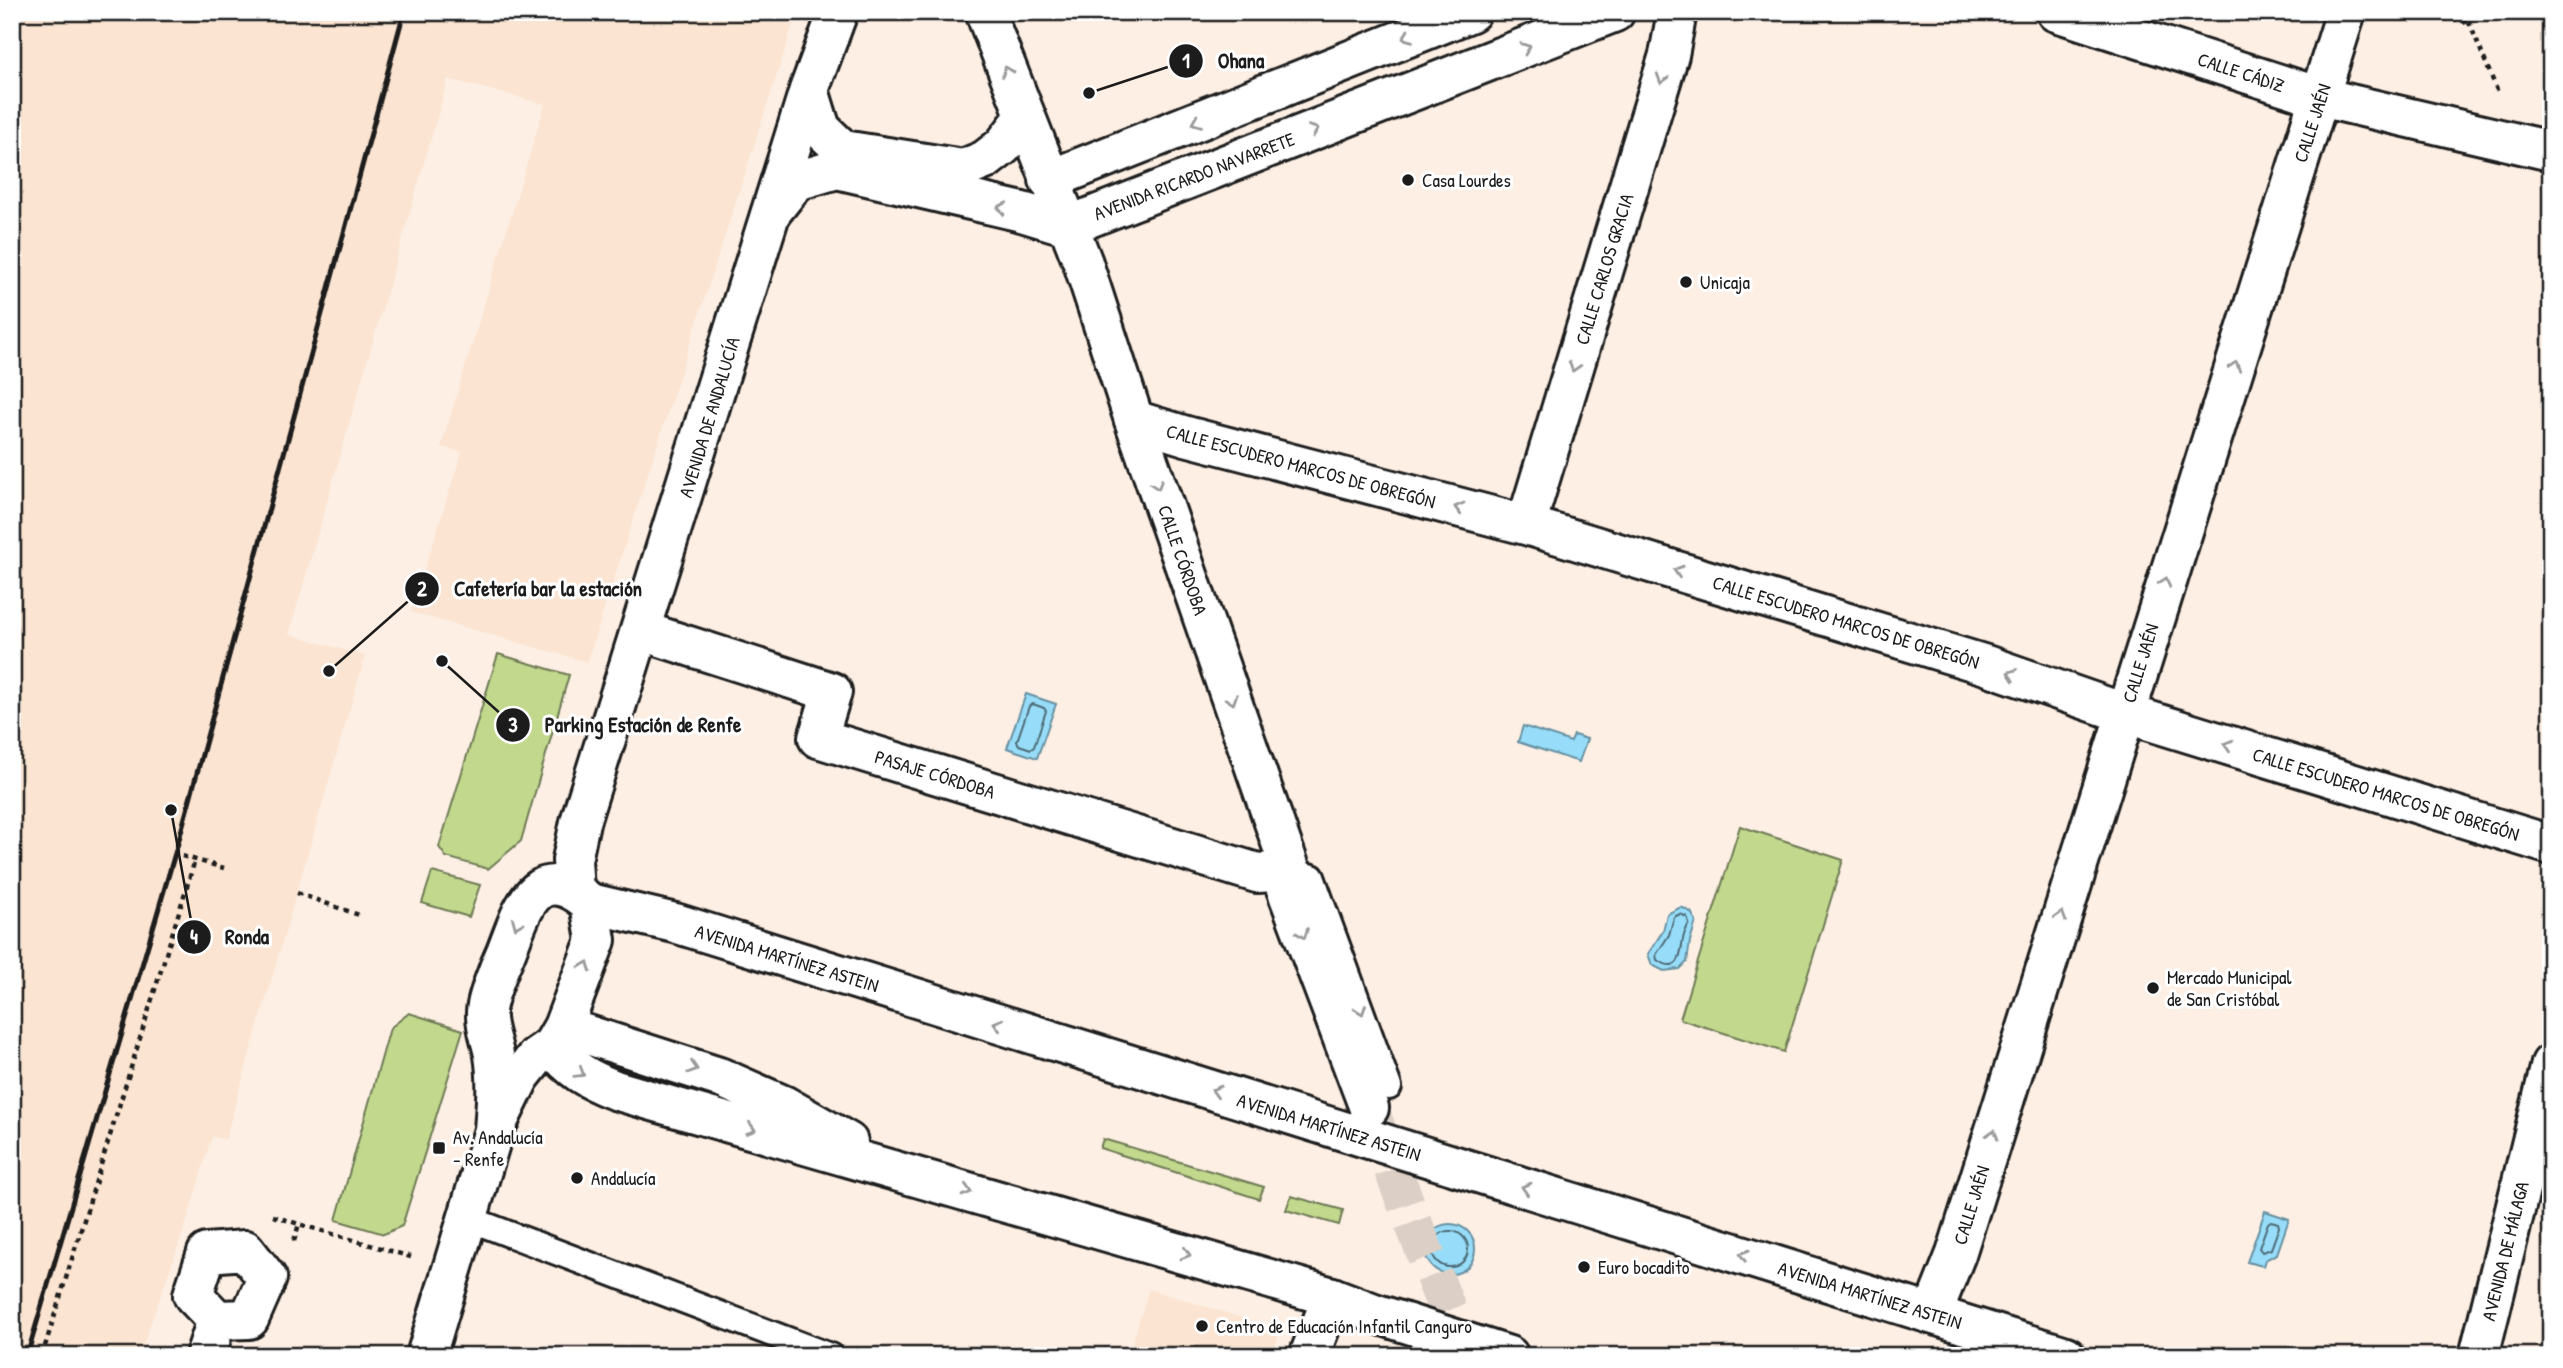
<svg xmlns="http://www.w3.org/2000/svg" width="2563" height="1368" viewBox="0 0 2563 1368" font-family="'Patrick Hand',sans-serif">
<rect width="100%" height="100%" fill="#fdefe4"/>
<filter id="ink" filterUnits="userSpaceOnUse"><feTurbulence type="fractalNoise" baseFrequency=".0143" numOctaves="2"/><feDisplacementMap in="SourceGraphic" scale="14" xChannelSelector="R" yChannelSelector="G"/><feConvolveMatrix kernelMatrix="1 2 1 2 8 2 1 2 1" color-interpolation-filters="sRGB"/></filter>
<g filter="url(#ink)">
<!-- built -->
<path fill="#fbe4d1" d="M12 12H797L587 662 411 612 462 452 441 447 545 104 448 79 289 634 365 656 225 1140 212 1136 186 1224 139 1356H12Z
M1149 1289 1281 1330 1271 1356H1128Z"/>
<!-- green -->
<path fill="#c1d88d" stroke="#6e7a54" stroke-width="2" d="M498 654 569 675 521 841 488 869 446 857 439 847Z
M1740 826 1843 860 1784 1052 1680 1019Z
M432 872 480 885 469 917 422 903Z
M409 1013 463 1030 402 1226 384 1234 336 1220 390 1028Z
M1103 1139 1264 1187 1259 1199 1100 1148Z
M1291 1196 1343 1210 1339 1225 1286 1210Z"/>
<!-- water -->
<path fill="#97ddf9" stroke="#6690a1" stroke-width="2" d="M1026 694 1056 704 1037 758 1007 748Z
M1523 726 1571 742 1574 735 1587 739 1579 762 1518 742Z
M1681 907 1691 912 1696 921 1690 941 1687 962 1680 969 1664 971 1652 965 1648 954 1663 931 1667 914Z
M2265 1211 2289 1219 2277 1254 2265 1260 2263 1266 2247 1262Z
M1425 1249a25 25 0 1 1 50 0a25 25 0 1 1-50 0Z"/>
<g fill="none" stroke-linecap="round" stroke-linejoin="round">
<!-- shore -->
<path stroke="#4d6974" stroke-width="2" d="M1033 704 1044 708 1046 711 1034 747 1031 749 1019 745 1017 741 1029 706Z
M1680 914 1687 917 1689 923C1687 928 1684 933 1683 939 1680 954 1681 975 1657 960L1656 955 1669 935 1674 917Z
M2271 1221 2278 1223 2279 1227 2271 1249 2262 1252 2259 1248 2268 1223Z
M1432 1249a18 18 0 1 1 36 0a18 18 0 1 1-36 0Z"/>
<!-- secondary-tunnel -->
<path stroke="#dbcfc6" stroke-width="38" stroke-dasharray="38 19" stroke-linecap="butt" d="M1372 1116 1465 1356"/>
<defs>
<path id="lane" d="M1291 871 1312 877 1389 1087
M467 1218 830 1356"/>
<path id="street" d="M2056 12 2320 97 2551 151
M1134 420 1186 436 1526 525 1986 665 2124 713 2551 845
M1526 525 1669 55 1677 12
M642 631 832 692 818 738 1257 873 1291 871
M245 1250 267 1278 249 1319 217 1320 193 1295 207 1253Z
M1932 1314 1956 1254 2346 12
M205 1356 217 1320
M1309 1356 1332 1297"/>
<path id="secondary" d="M985 12 1083 263 1134 420 1291 871 1285 886 1369 1108
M809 90 821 129 843 150 963 169 985 160 1003 146 1025 117
M1049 180 1471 12
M773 210 796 181 837 169 1022 212 1068 226 1615 12
M574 891 572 860 580 822 809 90 838 12
M590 903 675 923 2066 1356
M563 1027 719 1077 785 1106 848 1142
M552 1046C571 1070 587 1079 615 1090L1332 1297 1374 1313 1509 1356
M426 1356 494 1130 520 1077 536 1057 552 1046 563 1027 596 940 590 903C536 858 523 908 506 952 500 965 486 1000 486 1013 485 1027 492 1042 494 1055 498 1080 496 1105 494 1130
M2479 1356 2551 1064"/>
</defs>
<!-- lane casing -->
<use href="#lane" stroke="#1c1c1c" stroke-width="30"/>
<!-- street casing -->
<use href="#street" stroke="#1c1c1c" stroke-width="44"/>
<!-- secondary casing -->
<use href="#secondary" stroke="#1c1c1c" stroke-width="44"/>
<!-- path -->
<path stroke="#1c1c1c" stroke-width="4.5" stroke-dasharray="5 5" stroke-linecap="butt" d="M2433 12 2469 23
M2465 12 2499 95
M182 856 224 868
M297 893 359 915
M273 1216 299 1224
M294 1241 299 1224 411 1257
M42 1356 195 860"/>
<!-- lane -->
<use href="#lane" stroke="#fff" stroke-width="24"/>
<!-- street -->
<use href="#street" stroke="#fff" stroke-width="38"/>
<!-- secondary -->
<use href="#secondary" stroke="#fff" stroke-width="38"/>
<!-- rail -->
<path stroke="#1c1c1c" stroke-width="5" d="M27 1356 178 843 404 12"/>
</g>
<!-- one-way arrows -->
<defs><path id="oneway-chevron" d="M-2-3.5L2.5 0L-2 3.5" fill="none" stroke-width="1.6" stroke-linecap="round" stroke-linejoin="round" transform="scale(1.75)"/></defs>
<g stroke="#999">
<use href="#oneway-chevron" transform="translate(1407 37) rotate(158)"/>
<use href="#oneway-chevron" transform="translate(1526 48) rotate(-21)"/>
<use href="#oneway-chevron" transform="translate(1007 71) rotate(-111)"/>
<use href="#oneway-chevron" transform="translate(1662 79) rotate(107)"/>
<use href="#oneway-chevron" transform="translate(1196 122) rotate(158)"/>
<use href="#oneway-chevron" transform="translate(1314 130) rotate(-21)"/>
<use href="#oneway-chevron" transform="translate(1002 208) rotate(-167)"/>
<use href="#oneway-chevron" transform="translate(2235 366) rotate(-72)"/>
<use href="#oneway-chevron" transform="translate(1574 367) rotate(107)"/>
<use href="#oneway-chevron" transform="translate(1157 485) rotate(71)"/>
<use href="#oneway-chevron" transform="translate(1459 508) rotate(-165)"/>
<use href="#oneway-chevron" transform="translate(1678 571) rotate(-163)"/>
<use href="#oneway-chevron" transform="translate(2165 582) rotate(-72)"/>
<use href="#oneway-chevron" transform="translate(2012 674) rotate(-161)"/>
<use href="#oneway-chevron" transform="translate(1232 700) rotate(71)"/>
<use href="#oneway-chevron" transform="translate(2228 745) rotate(-163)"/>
<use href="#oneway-chevron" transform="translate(2061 916) rotate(-73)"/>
<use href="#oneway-chevron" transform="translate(517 924) rotate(112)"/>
<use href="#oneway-chevron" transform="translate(1303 934) rotate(69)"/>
<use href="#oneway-chevron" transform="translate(586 966) rotate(-69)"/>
<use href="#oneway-chevron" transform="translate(1361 1010) rotate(70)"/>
<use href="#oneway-chevron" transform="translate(998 1024) rotate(-163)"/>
<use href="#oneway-chevron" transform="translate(693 1068) rotate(18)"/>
<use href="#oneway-chevron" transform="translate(580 1073) rotate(32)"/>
<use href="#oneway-chevron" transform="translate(1216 1091) rotate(-163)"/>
<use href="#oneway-chevron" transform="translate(751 1129) rotate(16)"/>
<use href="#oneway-chevron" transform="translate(1993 1134) rotate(-73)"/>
<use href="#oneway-chevron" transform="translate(1526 1188) rotate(-163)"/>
<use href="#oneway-chevron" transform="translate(967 1191) rotate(16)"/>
<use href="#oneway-chevron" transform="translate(1186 1254) rotate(16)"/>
<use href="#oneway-chevron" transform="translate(1744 1255) rotate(-163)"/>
</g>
</g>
<!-- markers -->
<g fill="#1c1c1c" stroke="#fff" stroke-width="2.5">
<circle cx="1408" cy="180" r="7"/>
<circle cx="1686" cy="282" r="7"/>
<circle cx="2153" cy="988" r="7"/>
<rect x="432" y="1141" width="14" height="14" rx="3.5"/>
<circle cx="577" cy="1178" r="7"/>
<circle cx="1584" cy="1267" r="7"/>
<circle cx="1202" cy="1326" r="7"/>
</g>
<g text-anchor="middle" stroke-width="6" stroke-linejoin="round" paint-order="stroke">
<!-- street labels -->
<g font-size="19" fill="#1c1c1c" stroke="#fff">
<text transform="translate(2241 72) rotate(18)" y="7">CALLE CÁDIZ</text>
<text transform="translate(2312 123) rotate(-72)" y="7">CALLE JAÉN</text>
<text transform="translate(1194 176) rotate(-21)" y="7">AVENIDA RICARDO NAVARRETE</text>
<text transform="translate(1604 269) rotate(-73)" y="7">CALLE CARLOS GRACIA</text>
<text transform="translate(709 417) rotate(-73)" y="7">AVENIDA DE ANDALUCÍA</text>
<text transform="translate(1301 466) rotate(15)" y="7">CALLE ESCUDERO MARCOS DE OBREGÓN</text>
<text transform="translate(1183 560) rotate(71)" y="7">CALLE CÓRDOBA</text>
<text transform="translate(1846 622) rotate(17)" y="7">CALLE ESCUDERO MARCOS DE OBREGÓN</text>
<text transform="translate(2140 663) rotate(-73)" y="7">CALLE JAÉN</text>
<text transform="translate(935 774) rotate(17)" y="7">PASAJE CÓRDOBA</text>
<text transform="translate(2386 794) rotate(17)" y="7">CALLE ESCUDERO MARCOS DE OBREGÓN</text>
<text transform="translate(787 958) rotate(17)" y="7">AVENIDA MARTÍNEZ ASTEIN</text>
<text transform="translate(1329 1127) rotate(17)" y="7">AVENIDA MARTÍNEZ ASTEIN</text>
<text transform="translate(1971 1205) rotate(-73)" y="7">CALLE JAÉN</text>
<text transform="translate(2505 1251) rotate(-76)" y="7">AVENIDA DE MÁLAGA</text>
<text transform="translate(1870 1295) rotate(17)" y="7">AVENIDA MARTÍNEZ ASTEIN</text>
</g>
<!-- poi labels -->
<g font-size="19" fill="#1c1c1c" stroke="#fff" text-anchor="start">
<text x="1422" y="187">Casa Lourdes</text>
<text x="1700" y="289">Unicaja</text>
<text x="2167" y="984">Mercado Municipal<tspan x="2167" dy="22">de San Cristóbal</tspan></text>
<text x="453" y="1144">Av. Andalucía<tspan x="453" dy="22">- Renfe</tspan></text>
<text x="591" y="1185">Andalucía</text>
<text x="1598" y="1274">Euro bocadito</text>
<text x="1216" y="1333">Centro de Educación Infantil Canguro</text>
</g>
</g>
<!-- callouts -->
<path fill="none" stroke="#1c1c1c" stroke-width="2.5" d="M1089 93L1186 61M329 671L422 589M442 661L513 725M171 810L194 937"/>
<g fill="#1c1c1c" stroke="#fff" stroke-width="2.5">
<circle cx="1089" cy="93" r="7"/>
<circle cx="329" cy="671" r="7"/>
<circle cx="442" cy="661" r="7"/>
<circle cx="171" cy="810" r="7"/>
<circle cx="1186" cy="61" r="18"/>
<circle cx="422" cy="589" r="18"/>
<circle cx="513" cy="725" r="18"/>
<circle cx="194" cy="937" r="18"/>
</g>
<g font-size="21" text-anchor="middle" font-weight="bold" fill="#fff">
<text x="1186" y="68">1</text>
<text x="422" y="596">2</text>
<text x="513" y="732">3</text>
<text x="194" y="944">4</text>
</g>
<g font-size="21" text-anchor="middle" font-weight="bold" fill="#1c1c1c" stroke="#fff" stroke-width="6" stroke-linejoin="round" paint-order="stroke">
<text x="1241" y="68">Ohana</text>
<text x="548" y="596">Cafetería bar la estación</text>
<text x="643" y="732">Parking Estación de Renfe</text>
<text x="247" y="944">Ronda</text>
</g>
<!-- margin -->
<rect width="2563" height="1368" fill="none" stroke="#fff" stroke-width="42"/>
<rect x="21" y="21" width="2521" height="1326" fill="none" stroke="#1c1c1c" stroke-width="2.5" filter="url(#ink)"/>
</svg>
